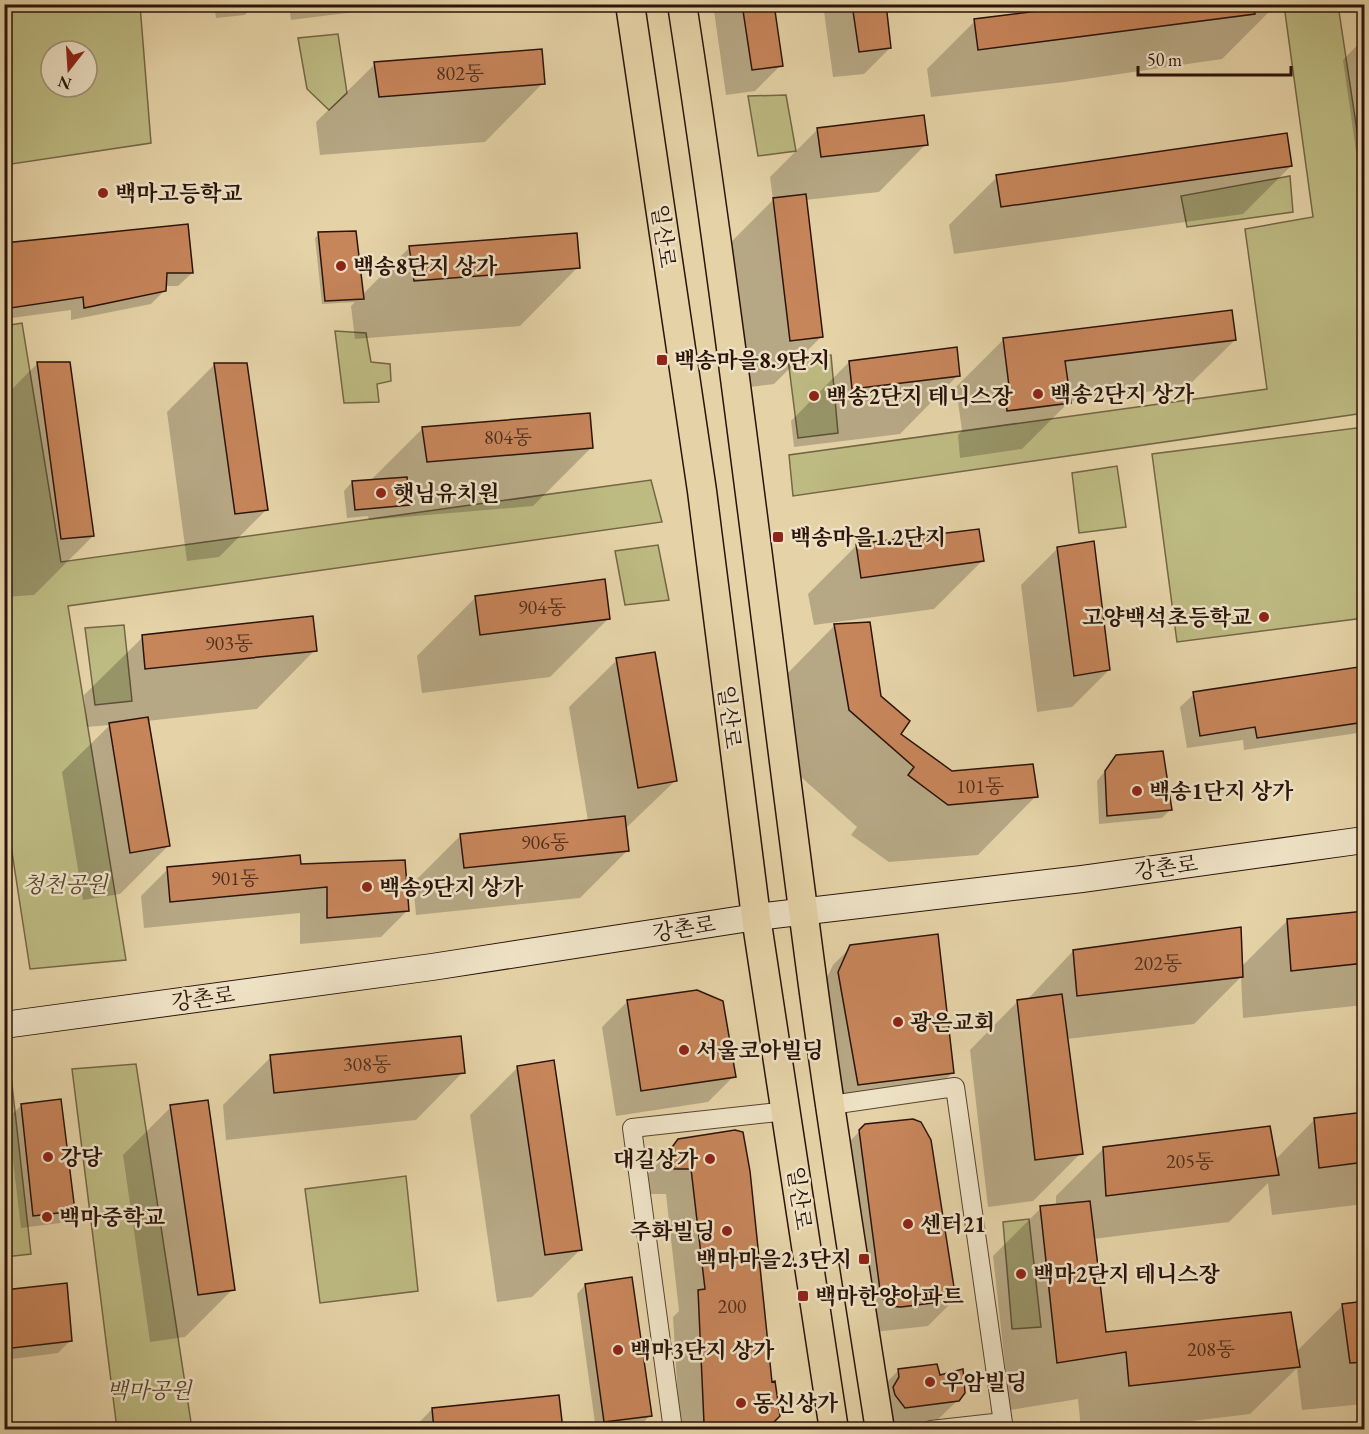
<svg xmlns="http://www.w3.org/2000/svg" width="1369" height="1434" viewBox="0 0 1369 1434" font-family="'EB Garamond','Noto Serif KR',serif">
<rect width="100%" height="100%" fill="#e5d3a7"/>
<filter id="stains"><feTurbulence type="fractalNoise" baseFrequency=".00333" numOctaves="4"/><feColorMatrix values="0 0 0 0 .2 0 0 0 0 .09 0 0 0 0 .02 0 0 0 .5 -.17"/></filter>
<radialGradient id="worn" r=".72"><stop offset=".6" stop-color="#630" stop-opacity="0"/><stop offset="1" stop-color="#630" stop-opacity=".3"/></radialGradient>
<!-- green -->
<path fill="#bdba82" stroke="#746646" stroke-width="1.5" fill-rule="evenodd" d="M5 4 140 5 151 143 5 165ZM51 51H87V87H51Z
M1284 5H1338L1364 177V413L793 496 789 455 1267 389 1245 229 1313 217Z
M338 34 347 93 329 110 307 89 298 38Z
M786 95 796 151 758 156 748 96Z
M1290 176 1293 212 1187 227 1181 196Z
M22 323 61 562 651 480 662 522 68 606 126 960 30 969 5 807 4 326Z
M335 331 366 333 371 362 390 364 391 381 377 384 379 402 344 403Z
M831 355 838 433 798 438 788 359Z
M1364 427V618L1177 642 1152 454Z
M1117 466 1126 527 1079 533 1072 473Z
M658 545 669 600 625 605 615 551Z
M124 625 132 701 95 705 85 628Z
M136 1064 192 1429H117L72 1069Z
M11 1076 31 1254 5 1257 4 1077Z
M406 1176 418 1291 320 1303 305 1189Z
M1029 1219 1041 1327 1012 1329 1003 1222Z"/>
<!-- shadow -->
<path fill="#0003" d="M214 4H253V6L245 15 216 18Z
M289 4H418L291 20Z
M713 4H773L781 65 755 91 726 95Z
M823 4H884L890 48 864 74 833 77Z
M1096 4H1269L1270 11 1222 59 1065 82 931 97 927 69 975 21Z
M1364 38V164L1358 165 1343 60Z
M375 64 543 83 485 142 320 155 316 122Z
M818 129 926 144 879 192 805 200 822 336 774 384 743 388 726 247 773 200 770 177Z
M1291 166 1243 214 954 254 949 225 997 177Z
M319 234 362 295 410 247 578 267 520 326 355 339 351 306 355 302 322 304 315 238Z
M4 245 192 273 178 286H165V290L151 304 71 320V310L4 319Z
M1003 340H1235L1187 387 1070 401 1022 449 960 458 958 435 962 431 956 387Z
M849 362 958 375 900 434 794 447 791 421Z
M37 364H69L93 536 34 595 4 597V397Z
M215 364 267 509 219 557 187 561 167 412Z
M423 428 591 448 533 506 369 520 368 516 347 518 344 491 352 482 370 481Z
M977 531 982 561 934 609 814 625 808 594 856 546Z
M1058 548 1109 670 1072 707 1037 712 1021 585Z
M475 598 609 618 550 677 422 693 417 656Z
M835 625 899 734 952 772 1036 796 978 855 889 862 851 835 857 827 791 768 777 684Z
M143 637 315 650 257 709 147 721 168 846 120 894 83 900 62 772 110 725 87 727 84 695Z
M617 660 675 781 625 829 628 850 580 898 416 915 413 883 461 835 588 821 569 707Z
M1364 668V732L1244 750 1243 740 1187 748 1180 707 1194 694Z
M1117 756 1170 810 1162 818 1099 824 1097 781Z
M300 865 408 910 381 937 300 944V913L144 928 141 896 168 869Z
M1364 912V1005L1243 1018 1241 977 1194 1024 1067 1039 1081 1153 1033 1201 988 1207 970 1050 1017 1002 1026 1001 1073 951 1241 967 1288 920Z
M851 947 953 1072 935 1090 841 1102 821 990 833 965Z
M628 1001 734 1076 708 1102 616 1116 602 1027Z
M271 1057 463 1072 416 1120 226 1140 223 1105Z
M518 1067 580 1250 532 1297 497 1302 470 1115Z
M22 1105 74 1210 60 1223 21 1228 8 1118Z
M171 1107 233 1289 185 1337 150 1342 123 1155Z
M1364 1114V1204L1272 1215 1268 1183 1229 1222 1093 1239 1104 1334 1296 1352 1343 1305 1364 1303V1404L1302 1410 1297 1368 1250 1414 1117 1430H1081L1078 1399 1010 1410 993 1256 1041 1208 1056 1206V1196L1104 1148 1275 1160 1314 1120Z
M866 1125 954 1300 928 1326 874 1332 834 1157Z
M741 1133 770 1383 778 1415 765 1430H678L679 1415 673 1317 679 1311 666 1194H648L645 1177 679 1141Z
M585 1285 650 1415 642 1424 596 1430 577 1294Z
M4 1291 71 1340 58 1353 4 1360Z
M899 1370 939 1377 958 1400 931 1426 875 1430 873 1396Z
M432 1409 561 1430H412Z
M391 1421 392 1430H305Z"/>
<!-- building -->
<path fill="#c7855a" stroke="#2b130a" stroke-width="1.5" d="M742 4H774L783 66 752 70Z
M852 4H886L891 48 859 52Z
M1094 4H1254L1255 14 978 50 974 19Z
M542 49 545 84 379 97 374 62Z
M924 115 928 145 821 157 817 128Z
M1287 133 1292 166 1001 207 996 175Z
M806 194 823 337 790 341 773 198Z
M188 224 193 273H167L166 291 84 308 83 297 4 309V243Z
M356 231 364 299 325 301 318 232Z
M577 233 580 268 414 281 409 246Z
M1232 310 1236 340 1065 361 1071 403 1007 411 1005 386H1009L1003 338Z
M957 347 960 376 852 389 849 361Z
M37 362H70L94 536 61 539Z
M214 363H247L268 510 235 514Z
M590 413 593 448 427 462 422 427Z
M407 477 410 505 355 510 352 481Z
M979 529 984 561 861 578 856 544Z
M1094 541 1110 670 1074 676 1057 547Z
M605 579 610 619 480 635 475 596Z
M313 616 317 651 145 669 142 635Z
M870 622 881 696 910 721 901 734 952 771 1033 764 1038 797 948 805 908 775 914 767 849 710 834 624Z
M655 652 677 781 638 788 616 658Z
M1365 666V722L1257 738 1255 727 1200 736 1193 692Z
M148 717 170 846 130 853 109 723Z
M1163 751 1172 810 1107 816 1105 771 1116 755Z
M625 816 629 851 464 868 460 834Z
M300 855 301 864 405 860 409 911 327 918V887L170 902 167 867Z
M1365 911V963L1291 971 1287 919Z
M1241 927 1243 977 1077 996 1073 950Z
M938 934 954 1073 858 1085 838 972 850 945Z
M697 990 723 1001 736 1077 641 1091 627 1000Z
M1062 994 1083 1154 1035 1160 1017 1000Z
M461 1036 465 1073 274 1093 270 1055Z
M554 1060 582 1250 545 1255 517 1066Z
M61 1099 75 1211 33 1216 21 1104Z
M208 1100 235 1290 198 1295 170 1105Z
M1365 1112V1162L1319 1168 1314 1118Z
M913 1119 921 1122 931 1140 956 1300 901 1307 886 1306 880 1290 859 1130 865 1124Z
M1270 1126 1279 1175 1106 1196 1103 1147Z
M735 1130 743 1132 750 1171 772 1382 775 1381 780 1416 772 1424 715 1430 704 1423 698 1290 705 1289 691 1169H674L670 1150 678 1139Z
M1090 1201 1106 1332 1291 1312 1300 1367 1129 1386 1126 1352 1057 1363 1040 1206Z
M632 1277 652 1416 604 1422 585 1284Z
M67 1283 72 1341 4 1349V1290Z
M1365 1301V1362L1350 1363 1342 1304Z
M937 1364 940 1375 963 1369 965 1393 959 1401 905 1408 895 1395 893 1387 899 1377 898 1369Z
M559 1395 563 1430H434L432 1408Z"/>
<g fill="none" stroke-linecap="round" stroke-linejoin="round">
<defs>
<path id="minor" d="M831 1105 955 1087 1004 1430
M673 1430 632 1128 787 1111
M931 1430 1003 1422"/>
<path id="secondary" d="M4 1025 432 967 756 917 1082 879 1364 840"/>
<path id="primary" d="M630 4 702 491 756 917 834 1430
M682 4C733 333 770 664 814 993 834 1139 857 1284 880 1430"/>
</defs>
<!-- minor casing -->
<use href="#minor" stroke="#5a4331" stroke-width="20"/>
<!-- secondary casing -->
<use href="#secondary" stroke="#2b130a" stroke-width="28"/>
<!-- primary casing -->
<use href="#primary" stroke="#2b130a" stroke-width="31"/>
<!-- minor -->
<use href="#minor" stroke="#eee2c6" stroke-width="18"/>
<!-- secondary -->
<use href="#secondary" stroke="#eee2c6" stroke-width="26"/>
<!-- primary -->
<use href="#primary" stroke="#e5d3a7" stroke-width="28"/>
</g>
<!-- markers -->
<g fill="#8f2418" stroke="#eee2c6" stroke-width="2">
<circle cx="103" cy="193" r="6"/>
<circle cx="341" cy="266" r="6"/>
<rect x="656" y="354" width="12" height="12" rx="3"/>
<circle cx="1038" cy="394" r="6"/>
<circle cx="814" cy="396" r="6"/>
<circle cx="381" cy="493" r="6"/>
<rect x="772" y="531" width="12" height="12" rx="3"/>
<circle cx="1264" cy="617" r="6"/>
<circle cx="1137" cy="791" r="6"/>
<circle cx="367" cy="887" r="6"/>
<circle cx="898" cy="1022" r="6"/>
<circle cx="684" cy="1050" r="6"/>
<circle cx="48" cy="1157" r="6"/>
<circle cx="710" cy="1159" r="6"/>
<circle cx="47" cy="1217" r="6"/>
<circle cx="908" cy="1224" r="6"/>
<circle cx="727" cy="1231" r="6"/>
<rect x="858" y="1253" width="12" height="12" rx="3"/>
<circle cx="1021" cy="1274" r="6"/>
<rect x="797" y="1290" width="12" height="12" rx="3"/>
<circle cx="618" cy="1350" r="6"/>
<circle cx="930" cy="1382" r="6"/>
<circle cx="741" cy="1403" r="6"/>
</g>
<g text-anchor="middle" stroke-width="5" stroke-linejoin="round" paint-order="stroke">
<!-- number labels -->
<g font-size="20" fill="#52301e">
<text x="460" y="80">802동</text>
<text x="508" y="444">804동</text>
<text x="542" y="614">904동</text>
<text x="229" y="650">903동</text>
<text x="980" y="793">101동</text>
<text x="545" y="849">906동</text>
<text x="235" y="885">901동</text>
<text x="1158" y="970">202동</text>
<text x="367" y="1071">308동</text>
<text x="1190" y="1168">205동</text>
<text x="732" y="1313">200</text>
<text x="1211" y="1356">208동</text>
</g>
<!-- poi labels -->
<g font-size="22" font-weight="bold" fill="#2b130a" stroke="#eee2c6" text-anchor="start">
<text x="115" y="201">백마고등학교</text>
<text x="353" y="274">백송8단지 상가</text>
<text x="674" y="368">백송마을8.9단지</text>
<text x="1050" y="402">백송2단지 상가</text>
<text x="826" y="404">백송2단지 테니스장</text>
<text x="393" y="501">햇님유치원</text>
<text x="790" y="545">백송마을1.2단지</text>
<text x="1252" y="625" text-anchor="end">고양백석초등학교</text>
<text x="1149" y="799">백송1단지 상가</text>
<text x="379" y="895">백송9단지 상가</text>
<text x="910" y="1030">광은교회</text>
<text x="696" y="1058">서울코아빌딩</text>
<text x="60" y="1165">강당</text>
<text x="698" y="1167" text-anchor="end">대길상가</text>
<text x="59" y="1225">백마중학교</text>
<text x="920" y="1232">센터21</text>
<text x="715" y="1239" text-anchor="end">주화빌딩</text>
<text x="852" y="1267" text-anchor="end">백마마을2.3단지</text>
<text x="1033" y="1282">백마2단지 테니스장</text>
<text x="815" y="1304">백마한양아파트</text>
<text x="630" y="1358">백마3단지 상가</text>
<text x="942" y="1390">우암빌딩</text>
<text x="753" y="1411">동신상가</text>
</g>
<!-- street labels -->
<g font-size="22" fill="#2b130a" stroke="#eee2c6">
<text transform="translate(664 236) rotate(82)" y="8">일산로</text>
<text transform="translate(730 717) rotate(83)" y="8">일산로</text>
<text transform="translate(1166 867) rotate(-8)" y="8">강촌로</text>
<text transform="translate(684 928) rotate(-9)" y="8">강촌로</text>
<text transform="translate(203 998) rotate(-8)" y="8">강촌로</text>
<text transform="translate(800 1198) rotate(82)" y="8">일산로</text>
</g>
<!-- park labels -->
<g font-size="22" font-style="italic" fill="#57452e" stroke="#eee2c6">
<text x="65" y="892">청천공원</text>
<text x="149" y="1398">백마공원</text>
</g>
</g>
<!-- margin -->
<rect width="1369" height="1434" fill="none" stroke="#e5d3a7" stroke-width="24"/>
<rect x="6" y="6" width="1357" height="1422" fill="none" stroke="#2b130a" stroke-width="3"/>
<rect x="12" y="12" width="1345" height="1410" fill="none" stroke="#2b130a" stroke-width="1.5"/>
<!-- north arrow -->
<g transform="translate(69 69) rotate(197)"><circle r="28" fill="#eee2c6" stroke="#a08f7b" stroke-width="1.5"/>
<path d="M0-4.5L10 22L0 15L-10 22Z" fill="#8f2418"/>
<text y="-9" font-size="16" font-weight="bold" text-anchor="middle" fill="#2b130a">N</text>
</g>
<!-- scale -->
<path d="M1138 66v9h153v-9" fill="none" stroke="#2b130a" stroke-width="3"/>
<text x="1147" y="66" font-size="18" fill="#2b130a" stroke="#eee2c6" stroke-width="4.5" paint-order="stroke">50 m</text>
<rect width="100%" height="100%" filter="url(#stains)"/>
<rect width="100%" height="100%" fill="url(#worn)"/>
</svg>
